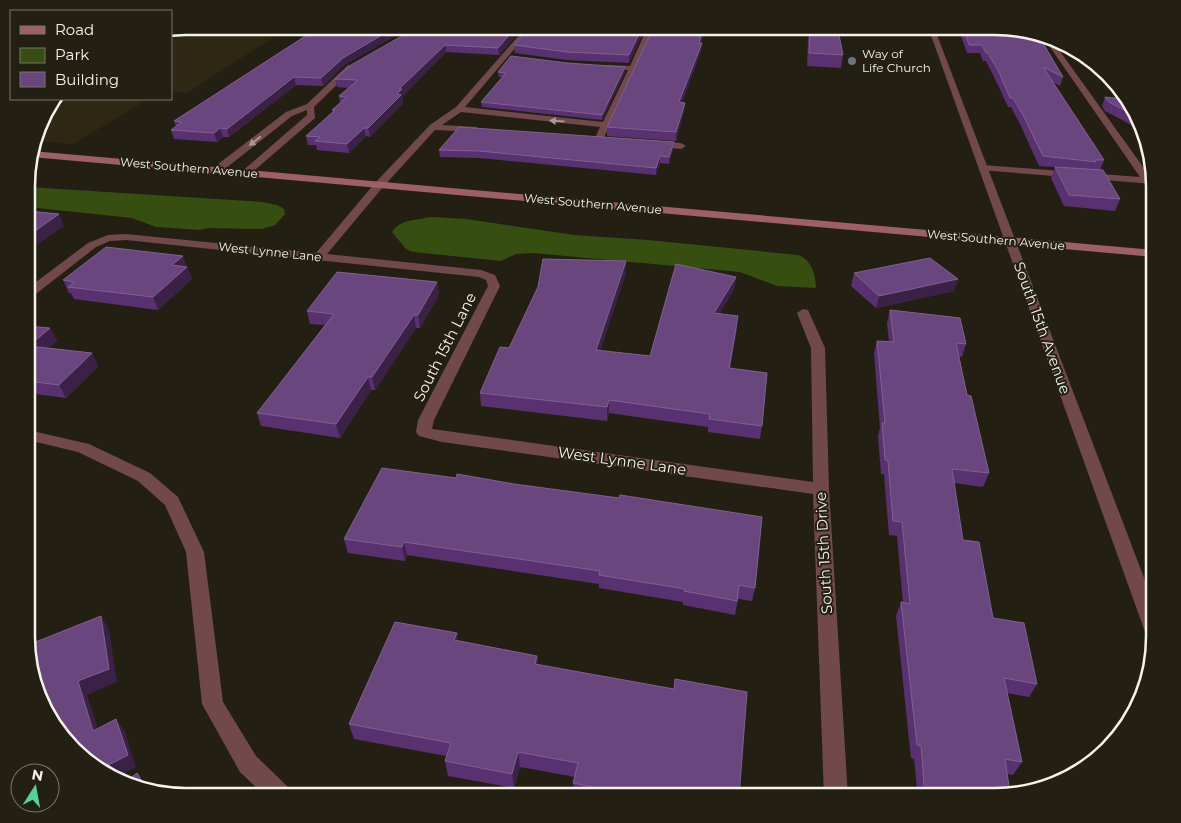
<svg xmlns="http://www.w3.org/2000/svg" width="1181" height="823" viewBox="0 0 1181 823" font-family="Montserrat,sans-serif">
<rect width="100%" height="100%" fill="#232013"/>
<!-- built -->
<path fill="#2d2714" d="M186 26H212L283 31 187 93 171 92V29Z
M55 99H149L73 144 35 141 43 115Z"/>
<!-- green -->
<path fill="#364e0f" d="M28 187 262 202 277 205 284 209 285 214 275 225 262 229 208 228 200 230 156 227 132 218 28 207Z
M431 217 466 219 574 235 648 240 798 255C811 259 816 275 816 288L777 286 740 272 533 253 516 254 501 261 413 252 406 249 392 232C400 219 418 220 431 217Z"/>
<g fill="none" stroke-linecap="round" stroke-linejoin="round">
<!-- service -->
<path fill="#71494c" fill-rule="evenodd" d="M527 26H534L465 107 603 122 628 70 607 69 603 67 607 65 630 66 648 26H655L602 142H596L594 140 600 127 461 112 442 125 476 127 481 130 479 132 435 130 383 187H375V183L430 125 456 107Z
M1041 34 1049 36 1151 178H1154V184L980 170V166L983 165 1140 177Z
M654 141 681 143 686 146 681 149 651 146 649 144Z"/>
<!-- minor -->
<path fill="#71494c" fill-rule="evenodd" d="M348 65 355 67 314 107 315 118 249 175 245 176 240 173 307 115V110L292 116 221 172H213V168L286 112 307 104Z
M379 182 383 183V187L327 254 481 270 495 275 500 286 434 420 432 429 813 482 811 348 797 313 803 309 808 310 825 348 829 489 848 797H824L813 494 442 442 419 436 416 432 418 420 488 286 486 280 479 277 126 240 110 241 96 247 32 297 28 298V288L88 243 108 235 126 234 316 253 375 183Z
M28 430 89 444 150 473 178 497 204 552 223 702 256 756 289 788 292 796H265L240 772 202 704 186 552 165 505 138 481 78 452 28 440Z"/>
<!-- tertiary -->
<path fill="#71494c" fill-rule="evenodd" d="M928 27H934L1154 604V637L1147 635 1144 629Z"/>
<!-- secondary -->
<path fill="#9e5f65" fill-rule="evenodd" d="M32 151 1154 250V257L31 157Z"/>
</g>
<!-- wall -->
<path fill="#593171" d="M264 26H408L393 37 344 65 323 86 296 85 229 137H223L217 142 174 139 171 130 176 126 174 121 316 29Z
M524 26 499 55 446 52 403 96V103L370 137 366 136 349 153 317 150 316 145H308L306 136 333 113 332 110 340 103 339 96 349 88 337 87 335 79 400 37Z
M530 26H646L629 63 567 60 515 53 514 45Z
M654 26H706L701 43H702L701 51 682 103H685L684 111 676 141 607 136V127Z
M958 27H1006L1040 33 1038 34 1063 77 1060 86 1053 82 1104 160 1100 170 1120 199 1115 211 1064 206 1051 178 1055 167 1039 166 1020 124 1011 107H1008L996 81 986 61H983L980 53H967Z
M810 29 843 55 841 68 807 66 808 41Z
M567 63 625 67V72L602 120 482 107 481 102 502 77H499L498 72Z
M1105 97 1138 115 1143 131 1105 111 1102 106Z
M673 149 669 164 660 163 656 175 479 158 440 157 439 150Z
M626 261V273L600 351 650 356 736 277 734 289 720 313 737 328 730 368 762 426 760 439 708 432V427L609 413 607 421 481 406 480 393 509 348Z
M187 267 192 279 158 310 74 299 71 293H69L63 280Z
M854 273 954 291 876 308 851 286Z
M437 282 439 295 420 328H416L375 390H371L340 438 261 426 257 413 325 325 310 324 307 311Z
M890 310 966 344 962 357 959 356 967 395 989 473 983 487 954 483 963 540 993 618 1037 684 1029 697 1007 693 1022 762 1013 775 1007 774 996 797H918L914 759 911 758 896 616 901 602 903 603 897 536 889 535 884 474H881L878 436 880 428 874 353 877 341 889 342 887 323Z
M28 326 50 328 57 341 48 348 98 366 66 398 28 393Z
M382 468 755 588 752 601 738 599 735 615 683 605V602L599 588V584L407 555 405 561 348 553 344 539Z
M459 641 537 656 538 664 739 797H574L573 783 575 777 520 767 514 788 448 776 445 761 446 756 354 739 349 724Z"/>
<!-- shaded-wall -->
<path fill="#3c2146" d="M397 26H408L393 37 344 65 323 86 321 78 343 58Z
M517 26H524L499 55 498 48Z
M643 26H646L629 63V55Z
M704 26 706 27 698 51 699 43Z
M702 43 701 51 679 111V102Z
M445 45 446 52 403 96V103L370 137 368 128 397 94 399 89Z
M625 67V72L602 120V115Z
M294 77 296 85 229 137 227 129Z
M685 103 684 111 676 141V132Z
M220 128 223 137 217 142 214 133Z
M364 128 366 136 349 153 347 144Z
M674 142 673 149 669 164V157Z
M660 156V163L656 175V168Z
M59 214 64 226 31 249 32 250 28 253V236Z
M183 256 192 279 158 310 153 297 172 265Z
M626 261V273L596 363V350Z
M736 277 734 289 713 325 714 313Z
M958 279 954 291 876 308 879 296Z
M437 282 439 295 420 328 418 315Z
M414 315 416 328 375 390 372 377Z
M50 328 57 341 36 359 29 346Z
M92 353 98 366 66 398 59 385Z
M368 377 371 390 340 438 336 424Z
M609 400V413L607 421V407Z
M404 542 407 555 405 561 402 547Z
M101 616 109 630 117 682 87 695 103 744 93 731 78 681Z
M457 633 460 648 454 640Z
M537 656 538 671 535 664Z
M116 719 125 732 136 767 116 778 99 770Z
M518 752 520 767 514 788 512 774Z"/>
<!-- building -->
<path fill="#6a467e" stroke="#7f618f" d="M321 26H397L343 58 321 78 294 77 227 129 220 128 214 133 171 130 182 122 174 121Z
M413 26H517L498 48 445 45 399 89H402L397 94 401 95 368 128H364L347 144 315 141 320 137 306 136 335 110H332L347 97 339 96 358 80 335 79 351 65 400 37Z
M530 26H643L629 55 567 52 514 45Z
M654 26H704L699 43H702L679 102 685 103 676 132 607 127Z
M963 27H1006L1037 33 1063 77 1043 67 1104 160H1095L1096 162 1043 156 1023 115 1013 98H1010L999 72 988 53H986L982 45H969Z
M810 29 838 30 843 55 809 53Z
M511 56 567 63 625 67 602 115 481 102 506 73 498 72Z
M1105 97 1125 99 1138 115 1139 118 1109 102Z
M459 127 674 142 669 157 660 156 656 168 479 151 439 150Z
M1055 167 1103 170 1120 199 1069 195Z
M28 211 59 214 28 236Z
M106 247 183 256 172 265 187 267 153 297 68 287 74 282 63 280Z
M930 258 958 279 879 296 854 273Z
M543 259 626 261 596 350 650 356 676 264 736 277 714 313 738 316 729 368 767 373 762 426 709 419 710 414 609 400 607 407 480 393 500 347 509 348 538 287Z
M337 272 437 282 418 315H414L372 377H368L336 424 257 413 334 314 307 311Z
M890 310 960 318 966 344 956 343 967 395 971 396 989 473 952 469 963 540 979 542 993 618 1024 623 1037 684 1004 678 1022 762 1005 759 1010 793 996 797H925L921 746 917 745 901 602 910 604 902 522 893 521 888 461 885 460 882 423H885L877 341 894 342Z
M28 326 50 328 29 346 92 353 59 385 28 381Z
M382 468 456 478 457 474 514 484 619 498 620 495 762 517 755 588 739 585 737 601 684 591 685 589 599 575 600 571 404 542 402 547 344 539Z
M101 616 109 669 78 681 93 731 116 719 128 755 99 770 89 764 47 717 28 658V645Z
M395 622 457 633 454 640 537 656 535 664 674 689 675 679 747 692 739 797H638L573 783 578 763 518 752 512 774 445 761 451 743 349 724Z
M137 773 148 791 134 788 124 783Z"/>
<!-- one-way arrows -->
<defs><path id="oneway-solid" d="M-6-.8H1V-3.2L6.5 0L1 3.2V.8H-6Z" transform="scale(1.25)"/></defs>
<g fill="#ac9693">
<use href="#oneway-solid" transform="translate(557 121) rotate(-176)"/>
<use href="#oneway-solid" transform="translate(255 141) rotate(142)"/>
</g>
<!-- markers -->
<circle fill="#6b7280" stroke="#232013" stroke-width="2" cx="852" cy="61" r="5"/>
<g text-anchor="middle" stroke-width="4" stroke-linejoin="round" paint-order="stroke">
<!-- far-poi labels -->
<g font-size="12" fill="#f5f3ea" stroke="#232013" text-anchor="start">
<text x="862" y="58">Way of<tspan x="862" dy="14">Life Church</tspan></text>
</g>
<!-- far-street labels -->
<g font-size="12" fill="#f5f3ea" stroke="#232013">
<text transform="translate(189 168) rotate(5)" y="4">West Southern Avenue</text>
<text transform="translate(593 204) rotate(5)" y="4">West Southern Avenue</text>
<text transform="translate(996 240) rotate(5)" y="4">West Southern Avenue</text>
<text transform="translate(270 252) rotate(6)" y="4">West Lynne Lane</text>
</g>
<!-- street labels -->
<g font-size="15" fill="#f5f3ea" stroke="#232013">
<text transform="translate(1042 328) rotate(70)" y="5">South 15th Avenue</text>
<text transform="translate(445 347) rotate(-63)" y="5">South 15th Lane</text>
<text transform="translate(622 461) rotate(8)" y="5">West Lynne Lane</text>
<text transform="translate(824 553) rotate(-93)" y="5">South 15th Drive</text>
</g>
</g>
<!-- crop -->
<path d="M0 0H1181V823H0ZM186 35H995A151 151 0 0 1 1146 186V637A151 151 0 0 1 995 788H186A151 151 0 0 1 35 637V186A151 151 0 0 1 186 35Z" fill="#232013" fill-rule="evenodd"/>
<path fill="none" stroke="#f5f3ea" stroke-width="2.5" d="M186 35H995A151 151 0 0 1 1146 186V637A151 151 0 0 1 995 788H186A151 151 0 0 1 35 637V186A151 151 0 0 1 186 35Z"/>
<!-- legend -->
<rect x="10" y="10" width="162" height="90" fill="#232013" stroke="#777469"/>
<rect x="20" y="26" width="25" height="8" fill="#9e5f65" stroke="#777469"/>
<text x="55" y="35" font-size="15" fill="#f5f3ea">Road</text>
<rect x="20" y="48" width="25" height="15" fill="#364e0f" stroke="#777469"/>
<text x="55" y="60" font-size="15" fill="#f5f3ea">Park</text>
<rect x="20" y="72" width="25" height="15" fill="#6a467e" stroke="#777469"/>
<text x="55" y="85" font-size="15" fill="#f5f3ea">Building</text>
<!-- north arrow -->
<g transform="translate(35 788) rotate(11)"><circle r="24" fill="#232013" stroke="#777469"/>
<path d="M0-4L9 19L0 12L-9 19Z" fill="#52d397"/>
<text y="-8" font-size="14" font-weight="bold" text-anchor="middle" fill="#f5f3ea">N</text>
</g>
</svg>
